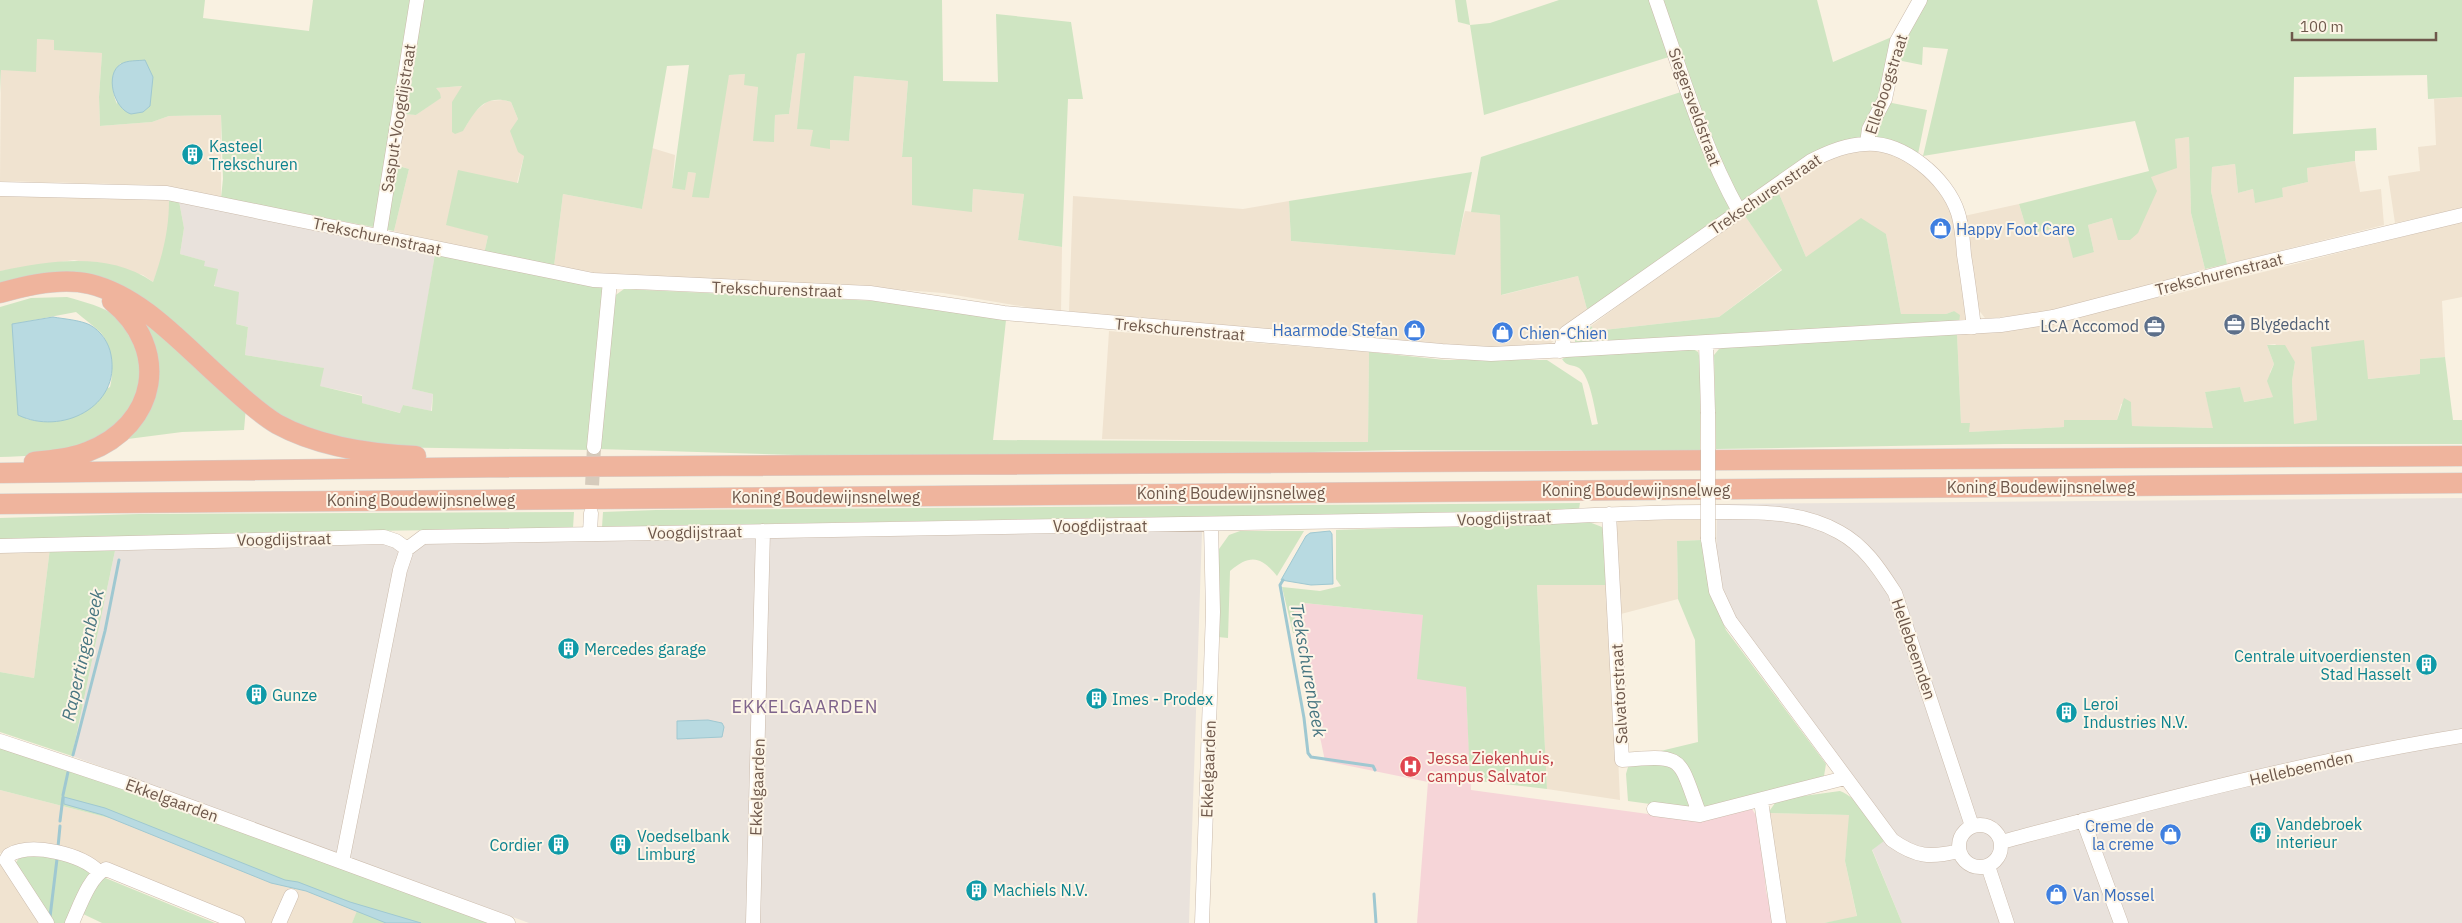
<svg xmlns="http://www.w3.org/2000/svg" width="2462" height="923" viewBox="0 0 2462 923" font-family="'IBM Plex Sans',sans-serif">
<rect width="100%" height="100%" fill="#f9f1e1"/>
<!-- residential -->
<path fill="#f0e3d0" d="M37 39 55 40 54 49 102 53 99 97 100 126 152 122 169 116 221 115V198L151 185 0 181 1 70Z
M805 53 798 129 813 130 830 149V140L849 141 854 76 908 81 902 156 912 157 972 212 973 189 1024 194 1018 240 1062 247 1061 313 943 293 851 286 624 277 554 266 563 194 642 209 652 148 675 155 672 188 688 172 696 173 729 75 745 74 758 87 754 140 774 141 775 115 789 114 797 54Z
M463 86 466 126 473 113 488 101 503 100 511 102 518 119 514 126 524 156 517 183 446 224 488 236 484 254 394 231 409 169 394 164 404 114 416 115 440 98 435 88Z
M2462 97V208L2395 223 2388 176 2420 171 2418 147 2436 145 2434 99Z
M2189 137 2191 213 2205 269 2063 310 1992 318H1985L1977 308 1964 216 2019 204 2028 234 2065 225 2094 252 2088 225 2112 218 2151 177 2175 139Z
M1859 148 1893 153 1928 174 1952 209 1968 316 1966 320 1959 323 1954 311 1946 314H1901L1886 234 1806 257 1777 189 1814 163Z
M2355 161 2360 192 2381 189 2384 225 2227 264 2211 191 2212 167 2235 164 2238 193 2253 189 2255 202 2283 197 2281 188 2308 182 2307 168Z
M0 196 140 197 169 200V225L165 250 153 282 143 275 74 260 0 271Z
M1073 196 1243 209 1289 201 1291 241 1454 255 1465 211 1500 215 1502 295 1578 276 1588 313 1550 344 1488 349 1156 321 1069 311Z
M1743 213 1782 269 1719 317 1595 331 1591 326Z
M2462 222V297L2442 301 2445 357 2420 359V374L2367 379 2366 365 2311 347 2317 420 2294 425 2292 381 2295 362 2275 344 2267 345 2274 364 2270 372 2273 397 2243 402 2240 387 2205 392 2214 428 2132 426 2131 402 2121 404 2117 420H2064V427L1969 432 1961 423 1957 333 2167 296Z
M1109 331 1369 352 1368 442 1102 439Z
M1621 520H1701L1702 540 1677 541 1678 599 1621 614 1616 523Z
M50 548 34 678 0 672V551Z
M1610 580 1620 800 1547 789 1537 585H1606Z
M0 790 113 819 358 910 352 923H246L95 862 54 850 0 853Z
M1768 813 1850 815 1845 861 1857 917 1824 923H1785Z
M0 858 43 923H0Z"/>
<!-- industrial -->
<path fill="#e9e2dc" d="M179 201 435 254 413 389 433 394 431 411 403 405 401 413 361 403 362 395 319 386 323 368 245 355 248 327 236 324 204 266V261L180 254 184 228Z
M2462 498V923H1902L1872 849 1895 833 1769 667 1729 608 1716 563 1717 504Z
M1202 531 1189 923H529L72 756 116 546Z"/>
<!-- medical -->
<path fill="#f6d5d8" d="M1304 603 1424 615 1466 687 1471 790 1700 821 1752 809 1760 822 1766 891 1774 923H1417L1428 782 1325 761 1294 611Z"/>
<!-- green -->
<path fill="#cfe5c2" fill-rule="evenodd" d="M0 0H205L203 18 309 31 313 0H414L389 163 409 169 394 231 221 198 223 179 221 115 169 116 152 122 100 126 99 97 102 53 54 50V40L37 39 36 72 1 70 0 93ZM121 63 117 104C111 91 111 73 121 63Z
M422 0H942L943 81 998 82 996 14 1071 22 1083 99H1068L1062 247 1018 240 1024 194 973 189 972 212 912 205V157H902L908 81 854 76 849 141 830 140V149L810 146 813 130 797 129 805 53 797 54 789 114 775 115 774 142 753 141 758 87 744 85 745 74 729 75 709 198 692 197 696 173 688 172 685 190 672 188 689 65 667 66 642 209 563 194 554 266 484 254 488 236 446 225 458 170 518 183 524 156 518 152 510 131 518 119 511 102C483 93 475 112 463 131L455 134 452 132V102L462 86 436 88 440 93 441 98 416 115 404 114Z
M1455 0H1466L1470 25 1490 23 1559 0H1653L1672 56 1484 115 1470 25 1458 22Z
M1659 0H1817L1833 62 1894 36 1884 87 1863 135 1858 140 1744 202 1738 201 1733 194Z
M1925 0H2462V97L2428 99 2427 75 2294 77 2293 134 2376 128 2377 150 2355 151V161L2307 168 2308 182 2282 188 2283 197 2255 203 2253 189 2238 193 2235 164 2212 167 2211 191 2227 264 2205 269 2191 213 2189 137 2175 139 2177 168 2151 177 2157 191 2138 233 2130 240H2118L2112 218 2088 225 2094 252 2073 258 2065 226 2028 234 2019 204 2149 171 2135 121 1923 156 1948 49 1923 47 1922 65 1897 60 1903 40Z
M1684 91 1730 210 1588 313 1578 276 1501 295 1500 215 1471 212 1481 157Z
M1887 102 1927 110 1918 154 1877 141 1874 137 1876 122Z
M1472 172 1455 255 1291 241 1289 201Z
M1777 189 1806 257 1861 218 1886 234 1901 314H1946L1954 311 1960 315 1959 323 1575 343V339L1591 326 1595 331 1719 317 1782 270 1743 213Z
M169 200 179 201 184 228 180 254 205 261 204 266 218 269 214 286 239 292 236 324 248 327 245 355 324 368 320 386 362 396V403L400 413 403 405 432 411 433 394 412 389 435 254 604 288 591 450 372 447 322 435 262 407 111 286 0 287V271C50 261 108 251 153 282 163 254 169 230 169 200Z
M624 289 898 302 1006 320 993 440 1368 442 1369 352 1445 360H1547L1582 383 1592 425 1598 424C1595 411 1590 375 1579 368 1572 364 1567 367 1562 359L1566 357 1693 349 1698 352 1701 363 1700 451 1399 450 1225 454 831 456 598 449 613 297Z
M67 297C84 302 103 306 117 317 122 321 126 330 129 336 133 342 139 349 140 356 148 397 116 432 79 447 55 456 25 456 0 457V307L31 298ZM76 312C84 319 94 326 101 333 112 346 114 372 110 387L42 422 26 419 13 324Z
M133 313 246 407 244 430 182 432 120 440 145 410Z
M1957 333 1961 423H1970L1969 432 2064 427V420H2117L2124 398 2131 402 2132 426 2213 428 2205 392 2240 387 2244 402 2273 397 2267 381 2274 364 2267 345H2285L2295 362 2292 381 2294 424 2317 420 2311 347 2364 340 2368 379 2420 374V359L2445 357 2453 420H2462V444H2004L1716 449 1714 355 1719 349 1725 347Z
M1580 503 1579 509 1259 517H1152L602 527 603 512 656 510Z
M574 512 573 528 367 531 0 544V518L139 514Z
M1589 522 1602 527 1606 534 1607 585H1537L1547 789 1470 780 1466 687 1417 679 1423 615 1304 603 1294 611 1298 633H1293L1282 587 1320 591 1341 586 1336 579V530Z
M1240 531H1304L1277 576C1261 556 1250 554 1230 571L1228 638 1218 637 1219 549 1229 535Z
M1702 540 1709 589 1726 630 1826 764 1824 776 1705 808 1685 767 1648 754 1698 742 1695 640 1678 599 1677 541Z
M116 546 72 756 0 732V672L34 678 50 548Z
M0 747 153 799 495 923H352L357 911 263 873 113 819 0 790Z
M1672 763 1690 803 1689 807 1687 809 1628 801 1626 774 1628 767 1634 764Z
M1840 791C1859 798 1872 824 1884 841L1872 850 1902 923H1824L1857 916 1845 861 1849 815 1768 813 1775 803 1789 798Z
M21 855 56 856 92 869 66 923H50L15 864Z
M103 877 215 923H102L81 913 99 880Z"/>
<!-- water -->
<path fill="#b8dae1" stroke="#9fc8d1" d="M145 60 153 77 150 106 143 112 131 114C114 109 104 74 121 64 127 60 138 61 145 60Z
M53 317C64 319 80 320 90 325 101 331 109 343 111 355 121 407 61 436 18 415L12 324Z
M1330 531 1332 534 1333 584 1311 585 1281 580 1306 536 1310 533Z
M708 720 722 723 724 727 722 737 677 739V721Z
M64 797 105 808 285 880 298 882 350 902 421 923H386L306 891 271 883 103 815 64 804Z"/>
<g fill="none" stroke-linecap="round" stroke-linejoin="round">
<!-- stream -->
<path stroke="#9fc8d1" stroke-width="3" d="M1283 580 1280 585 1304 718 1308 753 1311 757 1373 766 1375 770
M73 755 105 631 119 560
M63 795 68 772
M60 821 63 797
M58 847 60 826
M1374 894 1376 923
M50 917 57 859"/>
<!-- minor-tunnel -->
<path stroke="#d6cbbc" stroke-width="14" stroke-dasharray="14 7" stroke-linecap="butt" d="M591 506 594 447"/>
<defs>
<path id="minor" d="M1656 0C1681 71 1702 145 1739 211
M1867 143 1869 129 1885 99 1897 41 1920 0
M0 189 167 193 593 280 870 293 1004 313 1442 351 1491 354 1549 351 2001 325 2053 317 2237 269 2462 215
M379 237 417 0
M1706 343 1708 412
M1560 351 1566 333 1811 161C1828 152 1845 145 1865 144 1903 141 1947 178 1958 213 1962 226 1963 241 1964 255 1968 279 1971 303 1974 327
M594 447 610 281
M1609 514 1622 760C1687 754 1678 758 1700 815
M590 533 591 513
M1708 539 1716 591 1730 621 1892 840C1916 857 1930 858 1959 851
M0 546 384 537 396 541 407 549
M0 741 129 784 508 923
M1761 801 1779 923
M1654 809 1700 815 1845 778
M2083 820 2121 923
M1959 846a21 21 0 1 1 42 0a21 21 0 1 1-42 0Z
M2001 842C2153 802 2306 761 2462 736
M342 862 400 570 407 549 423 537 1534 518C1591 515 1648 512 1705 512 1751 512 1798 509 1839 532 1865 546 1880 570 1895 593L1972 826
M1988 866 2007 923
M47 923 6 860 9 855C32 842 81 854 99 872
M72 923C79 908 90 875 106 869L238 923
M279 923 291 896
M753 923 763 531
M1202 923 1213 612 1211 525"/>
<path id="highway" d="M0 293C27 285 62 277 90 284 143 297 184 346 224 381 241 396 257 412 277 424 319 447 369 454 416 456
M34 462C51 460 71 459 87 452 158 425 171 349 112 301
M0 473 512 467 2462 456
M0 504 2462 483"/>
</defs>
<!-- minor casing -->
<use href="#minor" stroke="#cbbbac" stroke-width="15"/>
<!-- highway casing -->
<use href="#highway" stroke="#d6d0cd" stroke-width="21"/>
<!-- minor -->
<use href="#minor" stroke="#fff" stroke-width="14"/>
<!-- highway -->
<use href="#highway" stroke="#efb49d" stroke-width="20"/>
<defs>
<path id="minor-bridge" d="M1708 412V539"/>
</defs>
<!-- minor-bridge casing -->
<use href="#minor-bridge" stroke="#cbbbac" stroke-width="15" stroke-linecap="butt"/>
<!-- minor-bridge -->
<use href="#minor-bridge" stroke="#fff" stroke-width="14"/>
</g>
<!-- icons -->
<defs>
<symbol id="building-disc" viewBox="-11 -11 22 22"><circle r="9.5" fill="#0f9aa8" stroke="#fdf5e7"/><path d="M-4-6H4V6H1V3H-1V6H-4ZM-2.5-4.3h1.7v1.8h-1.7ZM.8-4.3h1.7v1.8H.8ZM-2.5-1h1.7V.8h-1.7ZM.8-1h1.7V.8H.8Z" fill="#fff"/></symbol>
<symbol id="shop-disc" viewBox="-11 -11 22 22"><circle r="9.5" fill="#3f7fe0" stroke="#fdf5e7"/><path d="M-5-2.5h2.3a2.7 3.5 0 0 1 5.4 0H5L5.5 6h-11ZM-1.5-2.5h3a1.5 2.3 0 0 0-3 0Z" fill="#fff"/></symbol>
<symbol id="office-disc" viewBox="-11 -11 22 22"><circle r="9.5" fill="#5c6f8a" stroke="#fdf5e7"/><path d="M-6-3h4V-5.5h4V-3h4V5H-6ZM-1-4.5V-3h2v-1.5ZM-6 0V1H6V0Z" fill="#fff"/></symbol>
<symbol id="hospital-disc" viewBox="-11 -11 22 22"><circle r="9.5" fill="#e0444e" stroke="#fdf5e7"/><path d="M-5-5h3v3.5h4V-5h3V5h-3V1.5h-4V5h-3Z" fill="#fff"/></symbol>
</defs>
<g fill-rule="evenodd">
<use href="#building-disc" x="180" y="142" width="25" height="25"/>
<use href="#shop-disc" x="1928" y="216" width="25" height="25"/>
<use href="#office-disc" x="2222" y="312" width="25" height="25"/>
<use href="#office-disc" x="2142" y="314" width="25" height="25"/>
<use href="#shop-disc" x="1402" y="318" width="25" height="25"/>
<use href="#shop-disc" x="1490" y="320" width="25" height="25"/>
<use href="#building-disc" x="556" y="636" width="25" height="25"/>
<use href="#building-disc" x="2414" y="652" width="25" height="25"/>
<use href="#building-disc" x="244" y="682" width="25" height="25"/>
<use href="#building-disc" x="1084" y="686" width="25" height="25"/>
<use href="#building-disc" x="2054" y="700" width="25" height="25"/>
<use href="#hospital-disc" x="1398" y="754" width="25" height="25"/>
<use href="#building-disc" x="2248" y="820" width="25" height="25"/>
<use href="#shop-disc" x="2158" y="822" width="25" height="25"/>
<use href="#building-disc" x="546" y="832" width="25" height="25"/>
<use href="#building-disc" x="608" y="832" width="25" height="25"/>
<use href="#building-disc" x="964" y="878" width="25" height="25"/>
<use href="#shop-disc" x="2044" y="882" width="25" height="25"/>
</g>
<g text-anchor="middle" stroke-width="4" stroke-linejoin="round" paint-order="stroke">
<!-- street labels -->
<g font-size="16" fill="#6e584b" stroke="#fdf5e7">
<text transform="translate(1886 84) rotate(-72)" y="6">Elleboogstraat</text>
<text transform="translate(1695 107) rotate(70)" y="6">Siegersveldstraat</text>
<text transform="translate(398 118) rotate(-81)" y="6">Sasput-Voogdijstraat</text>
<text transform="translate(1765 194) rotate(-34)" y="6">Trekschurenstraat</text>
<text transform="translate(377 236) rotate(12)" y="6">Trekschurenstraat</text>
<text transform="translate(2219 274) rotate(-14)" y="6">Trekschurenstraat</text>
<text transform="translate(777 289) rotate(2)" y="6">Trekschurenstraat</text>
<text transform="translate(1180 329) rotate(5)" y="6">Trekschurenstraat</text>
<text x="2041" y="493">Koning Boudewijnsnelweg</text>
<text x="1636" y="496">Koning Boudewijnsnelweg</text>
<text x="1231" y="499">Koning Boudewijnsnelweg</text>
<text x="826" y="503">Koning Boudewijnsnelweg</text>
<text x="421" y="506">Koning Boudewijnsnelweg</text>
<text transform="translate(1504 518) rotate(-2)" y="6">Voogdijstraat</text>
<text x="1100" y="532">Voogdijstraat</text>
<text transform="translate(695 532) rotate(-1)" y="6">Voogdijstraat</text>
<text transform="translate(284 539) rotate(-1)" y="6">Voogdijstraat</text>
<text transform="translate(1914 649) rotate(71)" y="6">Hellebeemden</text>
<text transform="translate(1619 694) rotate(-93)" y="6">Salvatorstraat</text>
<text transform="translate(2301 768) rotate(-13)" y="6">Hellebeemden</text>
<text transform="translate(1208 769) rotate(-88)" y="6">Ekkelgaarden</text>
<text transform="translate(757 787) rotate(-88)" y="6">Ekkelgaarden</text>
<text transform="translate(172 800) rotate(20)" y="6">Ekkelgaarden</text>
</g>
<!-- culture labels -->
<g font-size="16" fill="#0d838f" stroke="#fdf5e7" text-anchor="start">
<text x="209" y="152">Kasteel<tspan x="209" dy="18">Trekschuren</tspan></text>
<text x="584" y="655">Mercedes garage</text>
<text x="2411" y="662" text-anchor="end">Centrale uitvoerdiensten<tspan x="2411" dy="18">Stad Hasselt</tspan></text>
<text x="272" y="701">Gunze</text>
<text x="1112" y="705">Imes - Prodex</text>
<text x="2083" y="710">Leroi<tspan x="2083" dy="18">Industries N.V.</tspan></text>
<text x="2276" y="830">Vandebroek<tspan x="2276" dy="18">interieur</tspan></text>
<text x="637" y="842">Voedselbank<tspan x="637" dy="18">Limburg</tspan></text>
<text x="542" y="851" text-anchor="end">Cordier</text>
<text x="993" y="896">Machiels N.V.</text>
</g>
<!-- shop labels -->
<g font-size="16" fill="#366cbe" stroke="#fdf5e7" text-anchor="start">
<text x="1956" y="235">Happy Foot Care</text>
<text x="1398" y="336" text-anchor="end">Haarmode Stefan</text>
<text x="1519" y="339">Chien-Chien</text>
<text x="2154" y="832" text-anchor="end">Creme de<tspan x="2154" dy="18">la creme</tspan></text>
<text x="2073" y="901">Van Mossel</text>
</g>
<!-- service labels -->
<g font-size="16" fill="#4e5e75" stroke="#fdf5e7" text-anchor="start">
<text x="2250" y="330">Blygedacht</text>
<text x="2139" y="332" text-anchor="end">LCA Accomod</text>
</g>
<!-- health labels -->
<g font-size="16" fill="#be3a42" stroke="#fdf5e7" text-anchor="start">
<text x="1427" y="764">Jessa Ziekenhuis,<tspan x="1427" dy="18">campus Salvator</tspan></text>
</g>
<!-- water labels -->
<g font-size="18" font-style="italic" fill="#477580" stroke="#fdf5e7">
<text transform="translate(83 655) rotate(-77)" y="6">Rapertingenbeek</text>
<text transform="translate(1308 670) rotate(80)" y="6">Trekschurenbeek</text>
</g>
<!-- neighbourhood labels -->
<g font-size="18" letter-spacing="1" fill="#7e638b" stroke="#fdf5e7">
<text x="805" y="713">EKKELGAARDEN</text>
</g>
</g>
<!-- scale -->
<path d="M2292 32v8h144v-8" fill="none" stroke="#6e584b" stroke-width="2.5"/>
<text x="2300" y="32" font-size="15" fill="#6e584b" stroke="#fdf5e7" stroke-width="4" paint-order="stroke">100 m</text>
</svg>
